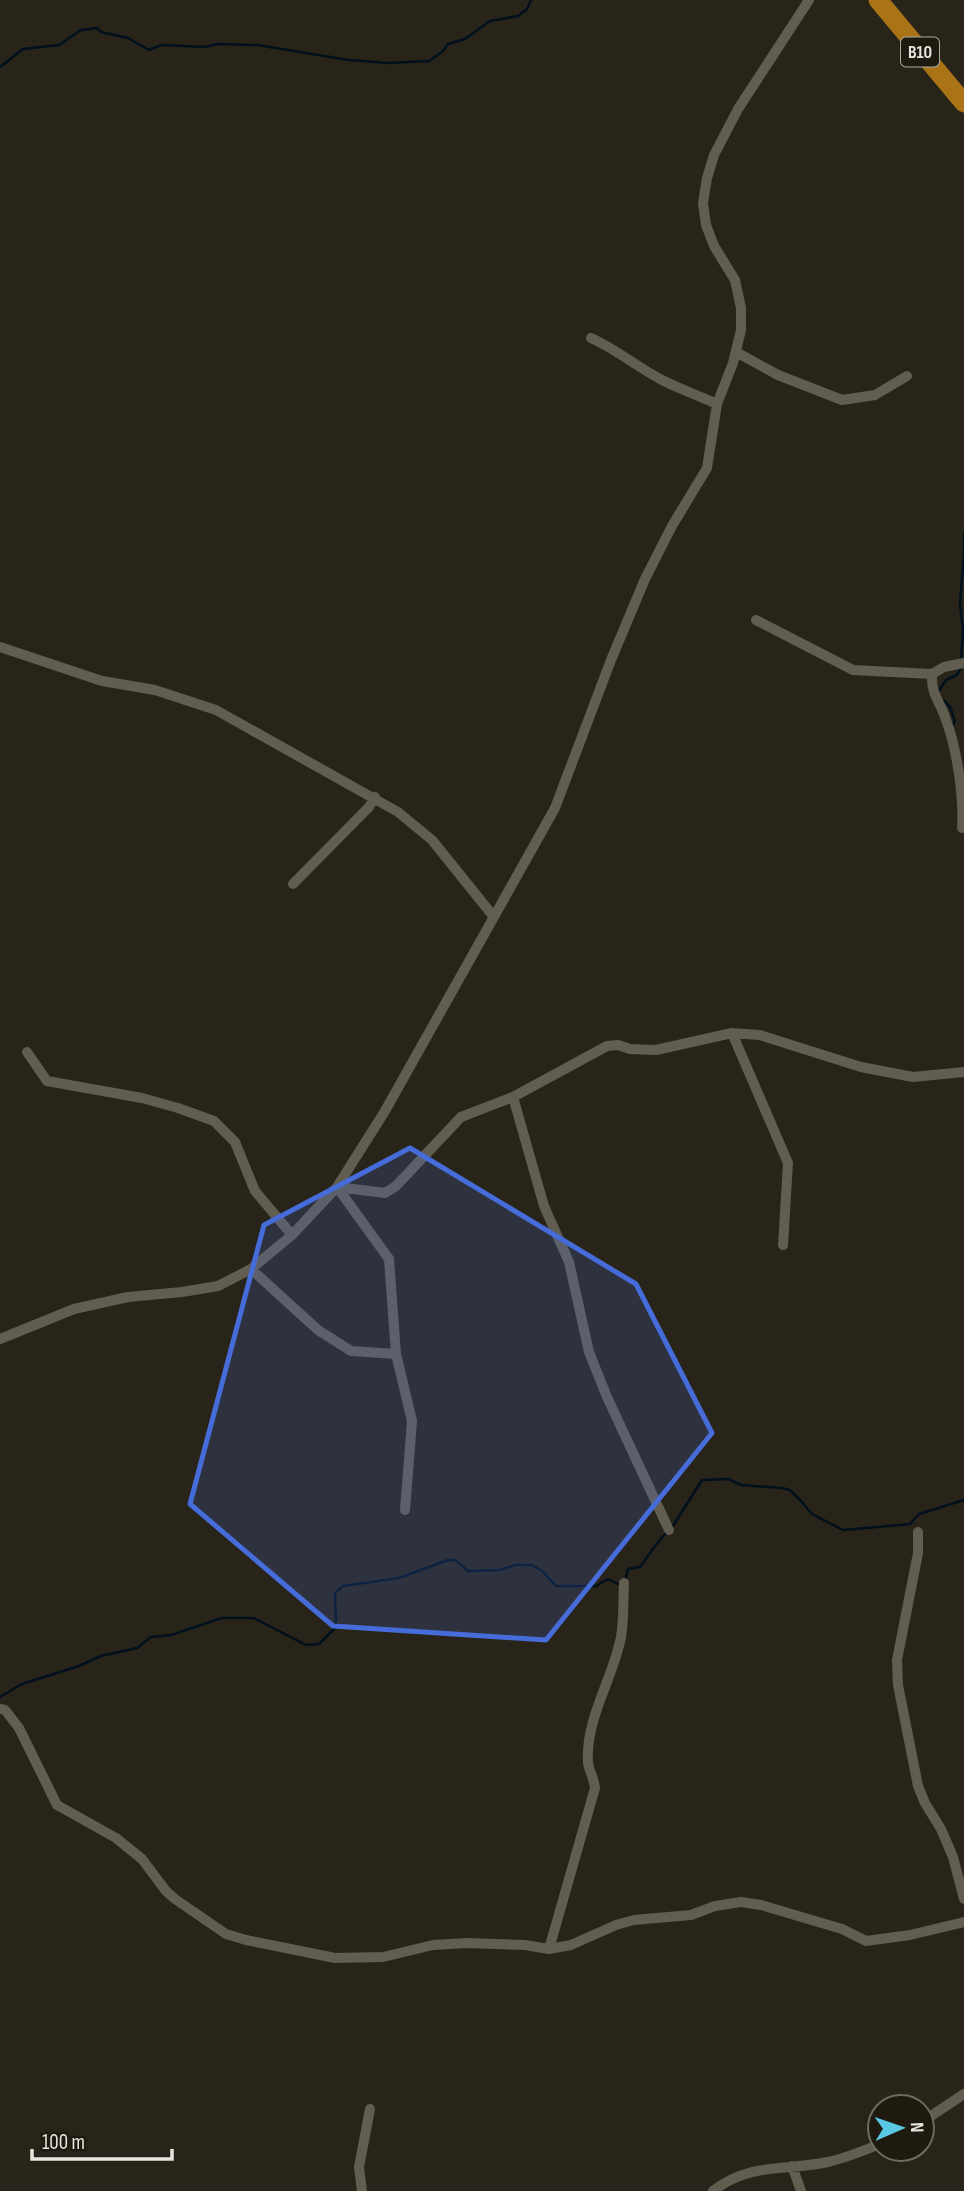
<svg xmlns="http://www.w3.org/2000/svg" width="964" height="2191" viewBox="0 0 964 2191" font-family="'Sofia Sans Condensed',sans-serif">
<rect width="100%" height="100%" fill="#282419"/>
<g fill="none" stroke-linecap="round" stroke-linejoin="round">
<!-- stream -->
<path stroke="#00101d" stroke-width="2.5" d="M0 67 23 49 59 45 81 30 97 28 101 32 128 38 149 50 161 45 206 47 217 44 257 45 349 60 388 63 429 61 442 52 448 44 465 39 490 21 518 16 527 9 531 0
M964 534V550
M961 661 963 630 960 603 964 553
M938 692 946 680 957 675 961 668
M943 700 950 707 955 721 952 727
M671 1529 702 1480 728 1479 741 1485 782 1488 790 1490 801 1501 812 1514 843 1530 910 1524 919 1514 964 1500
M625 1581 628 1569 640 1567 655 1546 666 1533
M0 1697 22 1684 79 1666 101 1656 137 1648 151 1637 171 1635 222 1618H254L306 1645 319 1644 336 1627 335 1593 343 1586 399 1578 448 1560H455L468 1571 500 1570 515 1565H532L542 1571 556 1586H596L608 1579 620 1585"/>
<!-- minor -->
<path stroke="#625d51" stroke-width="10" d="M591 338C616 349 637 367 662 380 680 389 699 396 717 404
M736 352 778 375 842 400 875 395 907 376
M756 620 853 670 932 674
M0 647 102 681 155 690 216 710 398 812 432 840 494 917
M962 828C964 797 957 749 946 720 940 700 931 696 932 674L944 667 964 663
M293 884 369 807 375 797
M732 1033 788 1163 783 1245
M27 1052 47 1081 142 1098 178 1108 214 1121 235 1142 255 1191 292 1235
M513 1097 544 1206 569 1262 589 1352 607 1397 669 1530
M251 1269 318 1330 351 1351 396 1354
M0 1339 74 1309 128 1297 182 1292 218 1286 251 1269 292 1235 337 1187 385 1111 555 808 611 660 645 579 672 526 707 468 717 404 733 363 741 330V308L735 280 714 246 706 225 703 203 707 178 714 155 738 109 809 0
M405 1510 412 1421 396 1354 389 1259 337 1187 385 1193 396 1186 461 1117 513 1097 607 1046 618 1045 630 1049 656 1050 732 1033 760 1035 861 1067 913 1077 964 1072
M918 1532V1553L897 1660 898 1685 918 1786 925 1803 941 1829 953 1857 964 1899
M0 1709 5 1710 19 1728 57 1805 116 1838 142 1859 166 1891 175 1899 226 1934 246 1940 335 1958 383 1957 433 1945 467 1943 525 1945 549 1949 571 1945 616 1925 634 1920 691 1915 715 1906 741 1902 761 1905 842 1929 866 1941 910 1935 964 1922
M549 1949 595 1788C594 1778 589 1771 588 1763 585 1719 613 1679 621 1637 624 1620 623 1601 624 1583
M922 2122 964 2094
M792 2166 801 2191
M362 2191 359 2167 370 2109
M713 2191C750 2162 786 2171 828 2162 846 2158 863 2151 880 2144"/>
<!-- trunk -->
<path stroke="#aa7416" stroke-width="19" d="M878 0 964 103"/>
</g>
<!-- marked area -->
<path fill="#466cd9" fill-opacity="0.2" stroke="#466cd9" stroke-width="5" stroke-linejoin="round" d="M410 1148 636 1284 712 1433 546 1640 333 1626 190 1504 264 1225Z"/>
<g text-anchor="middle" stroke-width="7" stroke-linejoin="round" paint-order="stroke">
<!-- shield labels -->
<rect fill="#1e1a10" stroke="#aba8a0" stroke-width="2" x="901" y="37.5" width="38" height="29" rx="5"/>
<g font-size="18" font-weight="bold" fill="#e8e5de">
<text x="920" y="58">B10</text>
</g>
</g>
<!-- north arrow -->
<g transform="translate(901 2128) rotate(88)"><circle r="33" fill="#1e1a10" stroke="#6f6b62" stroke-width="2"/>
<path d="M0-5L12 26L0 18L-12 26Z" fill="#59c8e5"/>
<text y="-10" font-size="19" font-weight="bold" text-anchor="middle" fill="#e8e5de">N</text>
</g>
<!-- scale -->
<path d="M32 2149v10h140v-10" fill="none" stroke="#e8e5de" stroke-width="3.5"/>
<text x="42" y="2149" font-size="21" fill="#e8e5de" stroke="#1e1a10" stroke-width="5" paint-order="stroke">100 m</text>
</svg>
